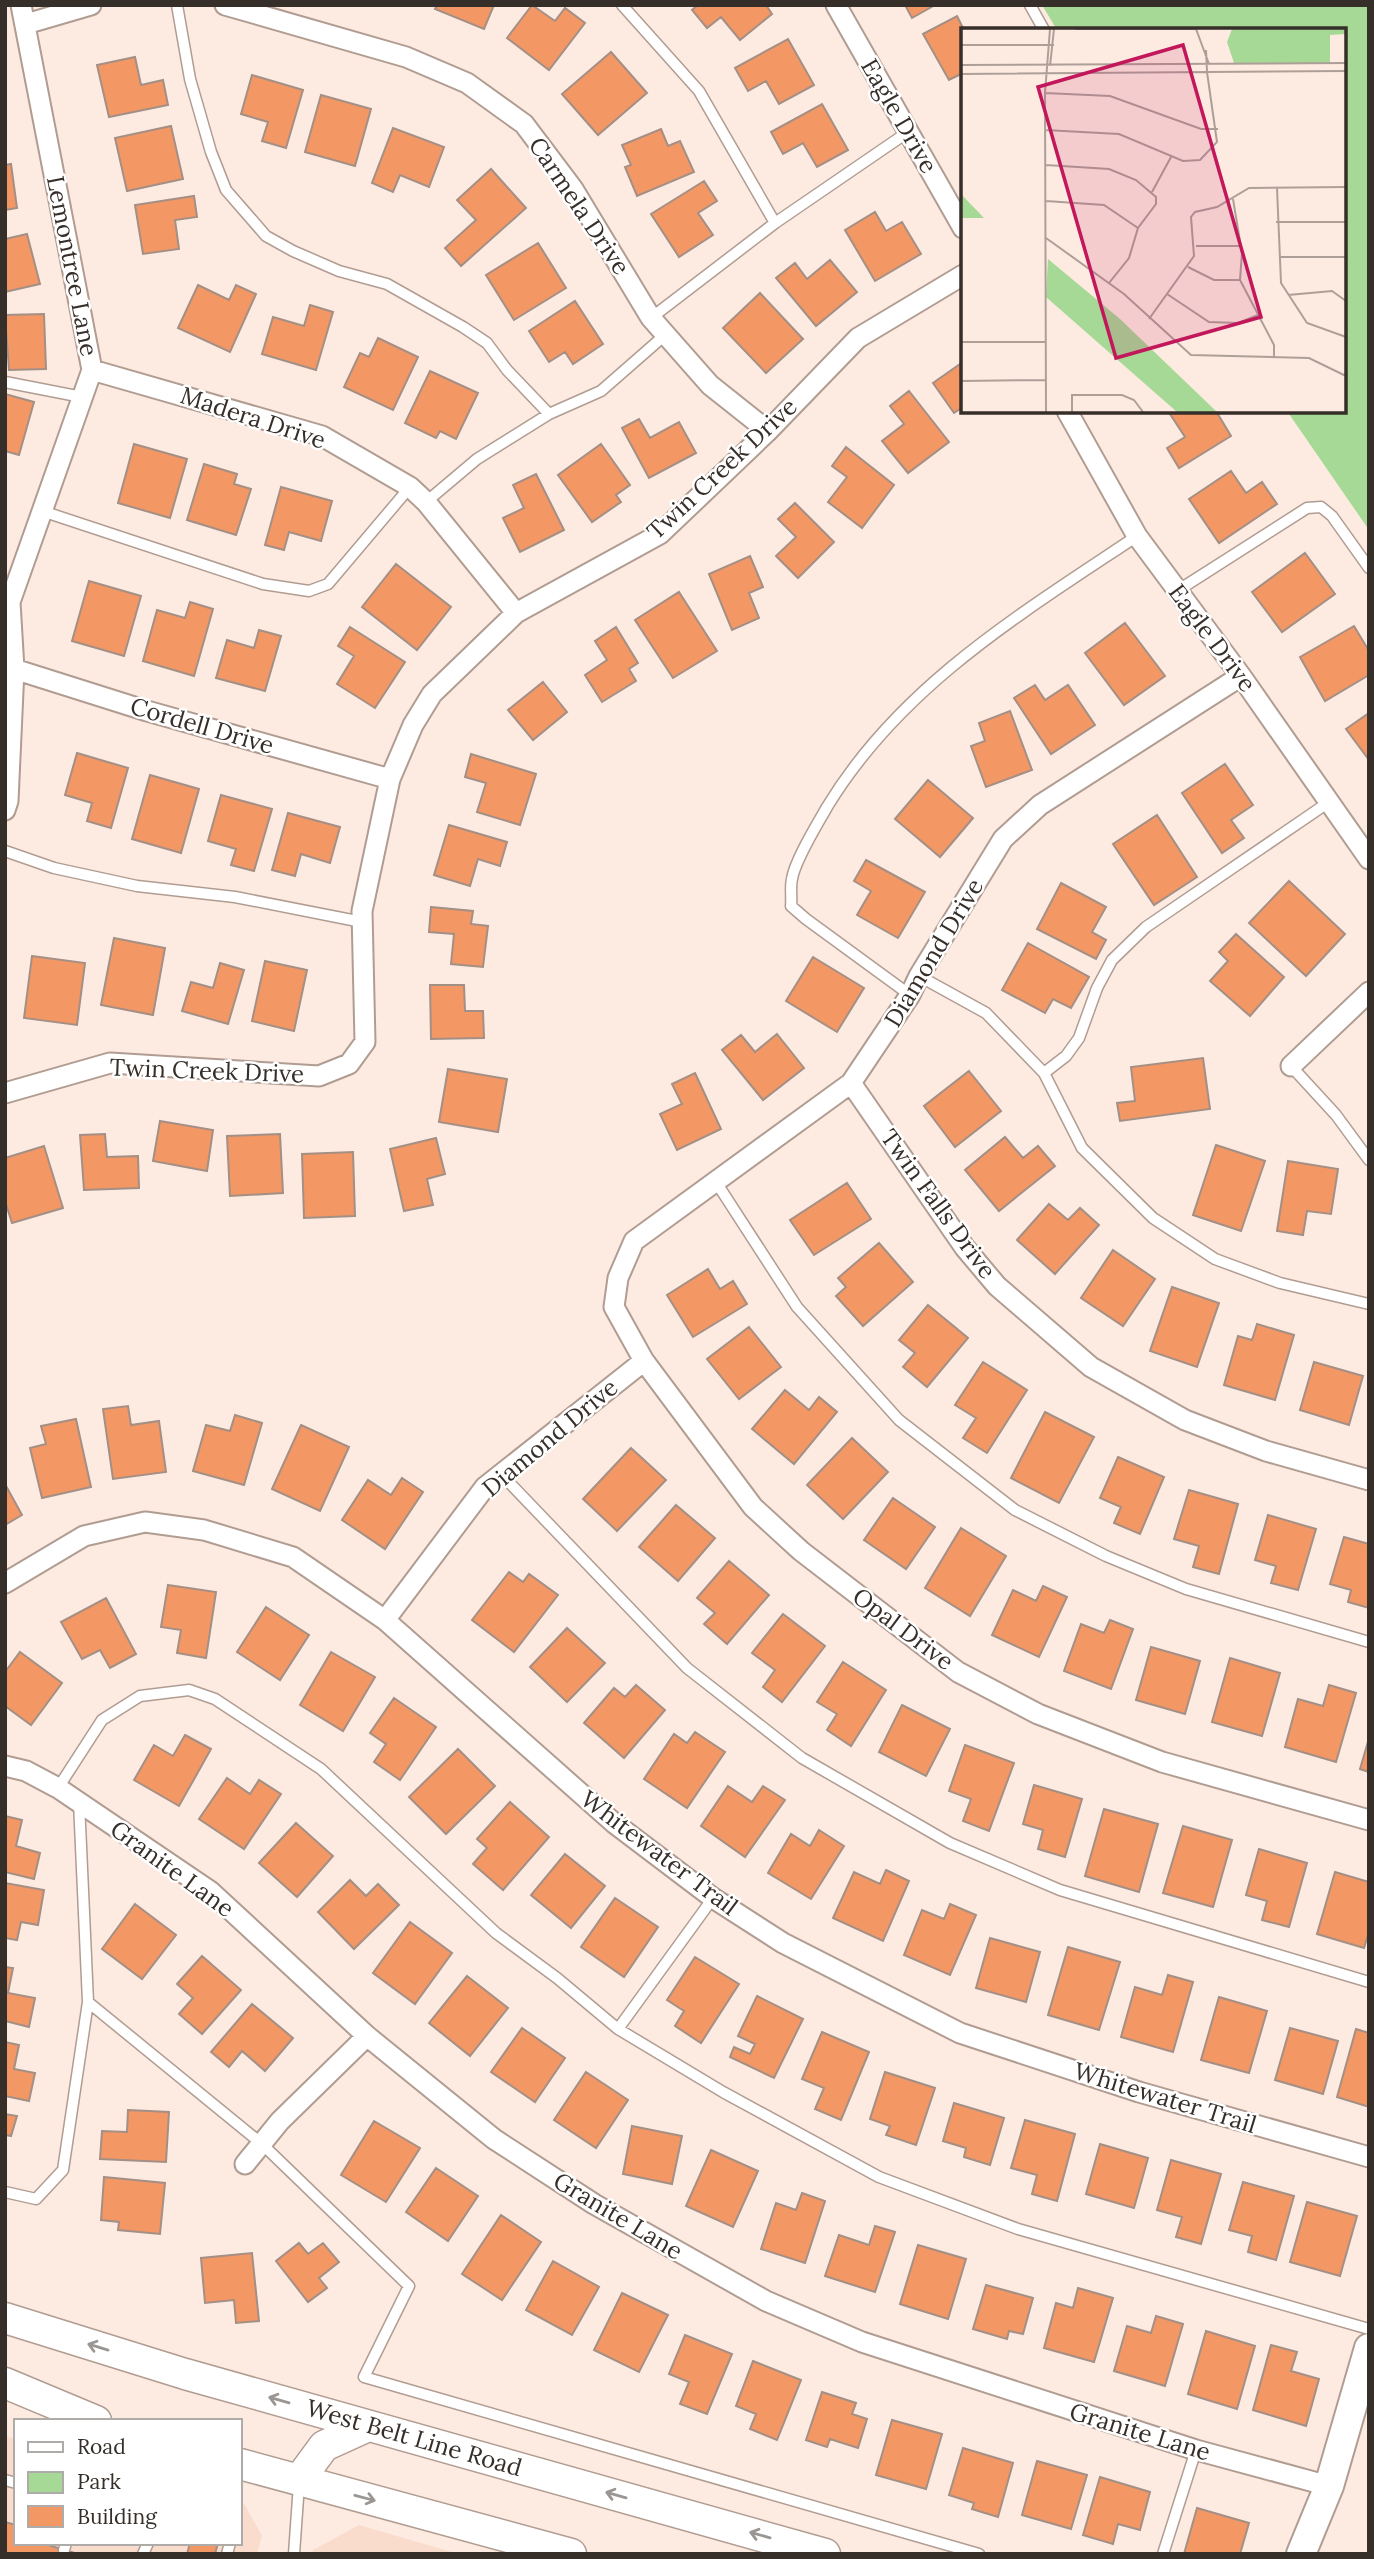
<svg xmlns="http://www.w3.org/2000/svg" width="1374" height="2559" viewBox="0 0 1374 2559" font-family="Lora,serif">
<rect width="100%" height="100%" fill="#fdebe2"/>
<!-- built -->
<path fill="#fadccd" d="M5 2436 16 2439V2543H240V2503L245 2505 262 2536 257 2554H5Z
M359 2525 459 2554H312L313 2550Z"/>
<!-- green -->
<path fill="#a6d896" d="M1042 5H1369V530L1287 411H1344V30H1057Z"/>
<!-- building -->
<path fill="#f39765" stroke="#a48f85" stroke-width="2" d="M437 5H494L484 29 435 9Z
M532 5 555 21 565 8 585 23 549 70 507 38Z
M698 5H766L772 14 740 40 721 17 707 28 692 10Z
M905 5H935L912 18Z
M957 16 964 30 963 73 949 80 923 34Z
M788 39 814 85 779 104 766 81 748 91 735 68Z
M611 52 647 93 598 135 562 94Z
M135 57 141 85 163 80 168 105 109 117 97 65Z
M252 75 303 90 286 148 262 141 268 122 241 114Z
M321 95 371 109 355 166 305 152Z
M822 104 848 150 817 167 803 143 783 154 771 132Z
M171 126 183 179 127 191 115 138Z
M393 128 444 147 429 187 400 175 393 192 372 183Z
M661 129 668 146 680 141 694 172 637 196 625 167 631 165 622 145Z
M11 164 17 208 5 210V165Z
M491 169 526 208 461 266 445 248 476 220 457 200Z
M704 181 717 201 698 213 713 235 679 257 651 214Z
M194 196 197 217 175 220 179 249 143 254 135 205Z
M875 212 886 231 902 222 921 254 875 281 845 230Z
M27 234 40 284 5 292V239Z
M538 243 566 288 514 320 486 275Z
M830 260 857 292 816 326 776 278 795 263 807 279Z
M198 285 229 300 236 285 256 294 230 352 178 328Z
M760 293 803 339 766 373 723 328Z
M575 301 603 344 573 364 565 352 549 362 529 331Z
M310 305 333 312 316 370 262 354 273 317 304 326Z
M44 314 46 369 9 370 5 315Z
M378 338 418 357 393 410 344 387 360 353 369 357Z
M963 362V407L954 413 933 383Z
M430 371 478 393 456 439 440 431 436 438 405 423Z
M909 391 949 442 908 473 882 441 904 424 890 406Z
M5 394 34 402 19 455 5 451Z
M1168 411H1216L1231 436 1179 468 1167 448 1185 437Z
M639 419 650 438 679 422 696 453 649 478 622 428Z
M134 444 187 459 170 518 118 503Z
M601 444 630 485 616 495 621 502 592 522 558 475Z
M846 447 894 485 862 528 828 502 847 477 832 466Z
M204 464 237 474 234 484 251 489 236 535 187 520Z
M1231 471 1246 493 1262 482 1277 504 1219 543 1189 499Z
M536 474 564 530 520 552 503 518 524 508 513 485Z
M281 487 332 501 321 541 289 532 284 550 265 545Z
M795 503 834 542 798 578 776 556 796 537 778 519Z
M1305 553 1335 594 1282 632 1252 592Z
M750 556 763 587 749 593 759 618 732 630 709 574Z
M396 564 451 607 417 650 362 607Z
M89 581 141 596 124 656 72 641Z
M679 592 717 651 673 678 635 620Z
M190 602 213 609 194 676 143 661 157 610 185 618Z
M1125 623 1165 676 1124 705 1085 653Z
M1354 626 1369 651V675L1325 701 1300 657Z
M350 627 405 662 375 708 337 684 354 656 338 646Z
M616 627 638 663 629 669 636 681 602 702 585 675 607 660 595 641Z
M259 630 281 636 265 691 216 678 227 640 254 648Z
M543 682 567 712 533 740 508 710Z
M1035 685 1045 700 1068 685 1095 725 1051 754 1014 698Z
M1010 711 1032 770 986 787 971 746 985 741 979 723Z
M1369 713V760L1346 729Z
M77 753 128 768 111 828 87 821 92 803 65 795Z
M471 754 536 774 520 825 477 812 486 783 465 777Z
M1225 764 1253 805 1231 820 1244 838 1222 853 1182 793Z
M150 775 199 789 181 853 132 839Z
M928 780 973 818 940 857 895 819Z
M221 795 272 809 254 871 231 865 236 849 208 841Z
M288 813 340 827 330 863 301 854 295 876 272 870Z
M1157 815 1197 877 1154 905 1113 844Z
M449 825 507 842 500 866 478 859 470 886 434 875Z
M866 860 925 892 898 938 857 915 871 891 854 881Z
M1289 881 1345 934 1306 976 1249 923Z
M1061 883 1106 907 1092 932 1106 940 1096 959 1037 929Z
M431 907 473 911 471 924 488 926 483 967 451 964 454 934 429 932Z
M1236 934 1284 977 1250 1016 1210 981 1228 961 1219 952Z
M114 938 165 948 153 1015 101 1005Z
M1028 943 1089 977 1071 1008 1053 999 1045 1013 1002 990Z
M32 956 85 963 77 1025 24 1018Z
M813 957 864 988 837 1032 786 1001Z
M265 961 307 970 294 1031 252 1021Z
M220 963 244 970 228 1024 182 1011 191 982 213 988Z
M430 985H464L465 1011H483L484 1038 431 1039Z
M777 1034 804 1068 763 1100 722 1050 741 1035 755 1052Z
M1203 1058 1210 1109 1120 1121 1117 1103 1135 1101 1131 1067Z
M448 1069 507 1079 498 1132 439 1122Z
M969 1071 1001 1111 955 1147 924 1106Z
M695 1073 721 1129 677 1150 660 1114 682 1104 672 1084Z
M160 1121 213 1130 207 1171 153 1161Z
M105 1134 107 1157 138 1156 139 1188 84 1190 80 1135Z
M280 1134 283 1193 230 1196 227 1136Z
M1005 1137 1023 1158 1038 1146 1055 1166 999 1211 965 1170Z
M436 1138 445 1174 427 1179 433 1205 404 1211 390 1149Z
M1216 1145 1265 1161 1241 1231 1193 1215Z
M44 1146 63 1208 12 1223 5 1201V1158Z
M353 1152 355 1216 304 1218 302 1154Z
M1288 1161 1338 1169 1331 1214 1307 1211 1303 1235 1277 1231Z
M847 1183 871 1219 814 1255 790 1220Z
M1049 1204 1068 1220 1080 1208 1099 1225 1055 1274 1017 1240Z
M879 1243 913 1282 863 1326 836 1296 846 1287 838 1278Z
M1113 1250 1155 1279 1123 1326 1081 1298Z
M708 1269 720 1289 733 1281 747 1304 693 1337 667 1295Z
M1172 1287 1219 1303 1197 1367 1150 1351Z
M928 1305 968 1338 927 1387 903 1367 915 1353 899 1340Z
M1257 1324 1294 1335 1275 1400 1224 1385 1238 1336 1252 1340Z
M749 1327 781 1367 739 1399 707 1359Z
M983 1362 1027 1390 987 1453 963 1438 976 1418 955 1405Z
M1314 1362 1363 1376 1349 1425 1300 1410Z
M785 1390 809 1410 819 1397 837 1412 794 1464 752 1429Z
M128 1406 131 1425 159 1421 166 1472 113 1479 103 1409Z
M1045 1412 1094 1437 1059 1503 1011 1478Z
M235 1415 262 1423 244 1485 193 1471 206 1425 230 1431Z
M76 1419 91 1487 42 1498 30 1448 46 1444 41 1426Z
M301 1425 349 1447 320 1511 272 1489Z
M852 1438 888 1472 843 1519 807 1485Z
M631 1448 666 1480 617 1531 583 1499Z
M1118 1457 1164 1477 1140 1534 1114 1523 1121 1507 1100 1498Z
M402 1478 423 1492 385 1549 342 1520 368 1480 391 1495Z
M5 1484 22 1515 5 1525Z
M1189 1490 1238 1504 1219 1574 1193 1567 1199 1546 1174 1539Z
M893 1498 935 1527 906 1569 864 1540Z
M676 1505 715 1538 678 1581 639 1547Z
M1268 1515 1316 1529 1298 1590 1271 1583 1276 1566 1255 1560Z
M961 1528 1006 1556 970 1616 925 1588Z
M1344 1537 1369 1544V1608L1348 1602 1351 1590 1330 1584Z
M729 1561 769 1595 727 1644 704 1624 715 1613 697 1598Z
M509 1572 523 1582 529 1574 558 1595 514 1652 472 1620Z
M168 1585 216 1592 206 1658 177 1653 181 1630 161 1627Z
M1043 1586 1067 1597 1039 1657 992 1635 1013 1590 1036 1601Z
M106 1598 136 1654 110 1668 100 1650 82 1659 61 1622Z
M266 1607 309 1635 280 1680 237 1652Z
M783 1614 825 1646 782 1702 763 1687 775 1670 752 1653Z
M1110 1620 1133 1629 1111 1689 1064 1671 1081 1624 1104 1633Z
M567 1628 605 1663 567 1702 530 1667Z
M1151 1647 1200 1661 1185 1714 1136 1700Z
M20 1652 62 1683 31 1725 5 1706V1672Z
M331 1652 375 1677 343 1731 300 1705Z
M1230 1658 1280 1673 1262 1736 1212 1722Z
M843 1662 886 1690 851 1746 827 1730 837 1714 817 1702Z
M636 1685 665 1710 624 1758 584 1723 614 1688 625 1697Z
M1329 1685 1356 1693 1336 1762 1285 1747 1298 1699 1323 1706Z
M394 1698 436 1727 400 1780 374 1762 386 1744 370 1733Z
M902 1705 950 1729 926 1776 879 1752Z
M695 1732 725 1752 687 1808 644 1779 674 1734 687 1743Z
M185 1735 211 1749 179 1806 134 1780 154 1745 173 1756Z
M1369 1738V1772L1360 1769Z
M965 1745 1014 1763 989 1831 963 1821 971 1799 949 1791Z
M458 1749 495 1786 446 1834 409 1797Z
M227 1778 250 1794 259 1780 281 1794 244 1849 199 1819Z
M1034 1785 1082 1799 1065 1857 1038 1849 1043 1830 1023 1824Z
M728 1786 752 1802 763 1786 785 1800 745 1857 701 1826Z
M510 1802 549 1837 503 1890 473 1864 487 1848 477 1839Z
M1104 1809 1158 1824 1139 1892 1085 1876Z
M5 1816 22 1820 16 1846 40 1853 34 1879 5 1872Z
M296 1823 333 1856 297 1897 259 1863Z
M1183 1826 1232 1840 1213 1907 1163 1893Z
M819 1830 844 1846 811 1899 768 1873 791 1834 810 1846Z
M1259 1849 1307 1863 1289 1927 1262 1920 1267 1901 1246 1895Z
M565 1854 605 1886 571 1928 531 1895Z
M886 1870 909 1881 883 1941 833 1918 854 1872 880 1884Z
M1335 1872 1369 1882V1932L1364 1948 1317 1934Z
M350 1880 366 1896 378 1884 399 1905 354 1949 318 1912Z
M5 1883 44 1890 38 1925 21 1922 17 1940 5 1938Z
M615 1898 658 1927 624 1977 581 1947Z
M135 1904 176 1935 142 1979 102 1949Z
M950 1904 976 1915 950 1975 904 1955 922 1910 944 1919Z
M410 1922 452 1953 415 2004 373 1973Z
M990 1938 1040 1952 1026 2002 976 1988Z
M1068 1947 1120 1962 1099 2030 1048 2015Z
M202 1956 241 1990 202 2034 179 2014 193 1998 177 1984Z
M695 1957 739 1984 701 2043 675 2026 684 2011 667 2000Z
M5 1967 13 1968 8 1993 35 1998 29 2027 5 2021Z
M1168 1975 1193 1982 1173 2052 1121 2037 1135 1987 1162 1995Z
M467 1976 508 2008 470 2056 429 2023Z
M757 1996 803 2019 774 2078 730 2057 734 2047 750 2054 755 2044 738 2036Z
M1219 1997 1267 2011 1249 2073 1201 2060Z
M252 2004 293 2038 265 2071 242 2051 229 2067 211 2052Z
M522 2028 565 2058 535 2102 491 2072Z
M1290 2028 1338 2041 1323 2094 1275 2080Z
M1356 2029 1369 2033V2107L1337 2097Z
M822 2032 869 2052 841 2120 815 2109 824 2088 802 2079Z
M5 2042 19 2045 14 2069 35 2073 29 2101 5 2096Z
M586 2072 628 2100 596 2148 554 2120Z
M885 2072 935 2088 916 2145 886 2135 890 2126 870 2119Z
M954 2103 1004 2118 990 2165 964 2157 966 2148 943 2141Z
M128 2110 169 2112 166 2162 100 2159 102 2131 127 2132Z
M5 2114 17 2116 11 2136 5 2135Z
M1025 2120 1075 2134 1057 2201 1032 2194 1037 2175 1011 2168Z
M374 2121 420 2148 386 2202 341 2175Z
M632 2126 682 2136 672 2184 623 2174Z
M1100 2144 1148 2158 1134 2208 1086 2194Z
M711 2150 758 2171 733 2227 686 2206Z
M1171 2160 1221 2174 1201 2244 1176 2237 1182 2217 1157 2210Z
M436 2168 478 2196 448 2241 406 2212Z
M104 2177 165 2183 160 2234 118 2230 119 2222 101 2220Z
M1243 2182 1294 2196 1276 2260 1248 2252 1252 2236 1229 2230Z
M802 2193 825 2201 805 2263 761 2249 776 2203 796 2210Z
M1307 2202 1357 2216 1340 2276 1290 2262Z
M501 2215 541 2242 502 2300 462 2274Z
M875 2226 895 2232 875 2292 825 2276 839 2235 869 2245Z
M299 2243 308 2254 323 2243 339 2262 319 2278 327 2288 308 2302 276 2261Z
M918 2245 966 2259 948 2319 900 2304Z
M252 2253 259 2321 236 2323 234 2300 205 2303 201 2258Z
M553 2261 599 2287 572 2335 526 2310Z
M986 2285 1033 2298 1023 2334 1009 2331 1007 2339 973 2329Z
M1078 2288 1113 2298 1094 2362 1044 2348 1056 2303 1073 2308Z
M622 2293 668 2315 639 2372 594 2350Z
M1156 2316 1183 2324 1165 2386 1114 2371 1127 2326 1151 2333Z
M1206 2331 1255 2346 1237 2409 1188 2394Z
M685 2335 732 2354 707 2414 680 2404 689 2382 669 2374Z
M1271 2345 1297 2352 1291 2371 1319 2379 1306 2426 1253 2410Z
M753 2361 801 2380 777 2440 750 2429 756 2414 736 2406Z
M822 2392 856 2403 852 2414 867 2419 858 2448 830 2439 827 2447 806 2440Z
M892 2420 942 2434 926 2489 876 2475Z
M963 2448 1013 2463 998 2517 972 2509 974 2503 949 2495Z
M1037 2461 1087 2475 1071 2529 1022 2515Z
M1100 2477 1150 2492 1140 2530 1118 2524 1113 2544 1083 2535Z
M1197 2508 1249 2523 1240 2554H1184Z
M5 2522 16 2525V2543H41L78 2554H5Z
M190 2543H218L215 2554H187Z"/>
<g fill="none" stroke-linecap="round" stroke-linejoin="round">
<defs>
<path id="lane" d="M177 5 190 79 211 152 226 190 266 236 293 251 339 271 387 284 463 327 487 343 507 370 549 414
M622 5 699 91 775 223 651 318
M1030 5 1044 30
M775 223 908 132
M5 382 82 397
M426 502 477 459 549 414 601 391 665 335
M42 511 263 584 309 591 328 584 410 487
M1177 591 1307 508 1321 507 1332 516 1369 568
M5 851 54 868 137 886 235 897 362 922
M919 976 986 1013 1044 1073 1082 1148 1153 1218 1215 1259 1280 1283 1369 1304
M910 995 806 919 791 906C792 897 790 887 792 879 795 860 817 825 827 807 901 685 1022 613 1137 536
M1291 1066 1336 1115 1369 1160
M1044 1073 1066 1056 1079 1038 1097 988 1112 960 1146 927 1329 802
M716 1182 797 1307 899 1420 1015 1510 1106 1556 1186 1589 1369 1642
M501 1474 687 1668 802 1758 950 1843 1060 1890 1369 1982
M58 1788 102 1720 140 1696 189 1690 215 1699 321 1769 496 1933 557 1978 618 2029 723 2092 879 2177 1018 2229 1369 2329
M88 2002 262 2144 409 2286 364 2377 979 2554
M618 2029 713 1898
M5 2192 36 2199 63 2170 88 2002 79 1802
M5 2480 16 2483
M64 2550 66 2543
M143 2554 148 2543
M227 2554 230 2543
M294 2554 299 2484
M1163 2554 1196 2450"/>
<path id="street" d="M225 5 406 57 467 83 524 124 573 189 651 318 710 385 768 431
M836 5 963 228
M26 24 91 5
M92 370 322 436 410 487 426 502 516 613
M1067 411 1137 536 1241 676 1369 859
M14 669 147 711 390 779
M1241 676 1040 805 1003 839 919 976 910 995 851 1083 634 1241 618 1278 614 1307 644 1361 753 1507 801 1551 958 1672 1038 1714 1162 1762 1369 1820
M5 810 8 801 14 669 10 602 92 370 21 5
M1291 1066 1369 992
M851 1083 965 1248 997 1286 1091 1367 1185 1420 1266 1451 1369 1480
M5 1093 110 1063 319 1076 349 1064 365 1042 362 911 390 779 413 725 432 694 516 613 660 534 768 431 858 338 963 275
M5 1583 84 1536 145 1522 204 1530 293 1557 385 1620 614 1823 713 1898 783 1943 960 2033 1139 2092 1369 2157
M385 1620 485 1487 644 1361
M5 1766 26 1771 58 1788 210 1891 367 2036 494 2139 594 2204 766 2301 862 2342 1196 2450 1329 2486
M245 2164 280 2121 367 2036"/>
<path id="secondary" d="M1301 2554 1329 2486 1369 2348"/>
<path id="primary" d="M5 2318 185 2374 825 2554
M5 2383 96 2421
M240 2464 571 2554
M299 2480 324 2446 368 2426"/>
</defs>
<!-- lane casing -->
<use href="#lane" stroke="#b19c91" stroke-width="13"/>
<!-- street casing -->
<use href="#street" stroke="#b19c91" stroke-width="23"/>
<!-- secondary casing -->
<use href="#secondary" stroke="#b19c91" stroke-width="32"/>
<!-- primary casing -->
<use href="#primary" stroke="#b19c91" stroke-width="33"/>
<!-- lane -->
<use href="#lane" stroke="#fff" stroke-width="10"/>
<!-- street -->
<use href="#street" stroke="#fff" stroke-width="19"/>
<!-- secondary -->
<use href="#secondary" stroke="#fff" stroke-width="28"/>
<!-- primary -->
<use href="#primary" stroke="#fff" stroke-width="30"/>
</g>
<!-- one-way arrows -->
<defs><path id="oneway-shaft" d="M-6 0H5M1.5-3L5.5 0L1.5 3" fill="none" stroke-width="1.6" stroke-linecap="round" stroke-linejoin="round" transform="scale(1.75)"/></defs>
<g stroke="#9a9694">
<use href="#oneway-shaft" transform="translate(98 2347) rotate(-163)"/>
<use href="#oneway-shaft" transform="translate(279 2400) rotate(-164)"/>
<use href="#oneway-shaft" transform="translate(616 2495) rotate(-164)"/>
<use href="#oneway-shaft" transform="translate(365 2498) rotate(15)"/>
<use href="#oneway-shaft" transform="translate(760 2535) rotate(-164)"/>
</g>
<g text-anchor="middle" stroke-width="5" stroke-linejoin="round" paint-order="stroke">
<!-- street labels -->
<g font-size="24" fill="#362e29" stroke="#fff">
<text transform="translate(899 116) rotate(60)" y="8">Eagle Drive</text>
<text transform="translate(579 206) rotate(56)" y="8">Carmela Drive</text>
<text transform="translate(72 266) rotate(79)" y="8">Lemontree Lane</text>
<text transform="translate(253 418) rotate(18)" y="8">Madera Drive</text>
<text transform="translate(722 469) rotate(-43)" y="8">Twin Creek Drive</text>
<text transform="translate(1212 638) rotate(53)" y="8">Eagle Drive</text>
<text transform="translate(202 726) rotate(16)" y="8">Cordell Drive</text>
<text transform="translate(934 953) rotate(-59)" y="8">Diamond Drive</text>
<text transform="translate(207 1071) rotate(2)" y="8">Twin Creek Drive</text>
<text transform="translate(938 1204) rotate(54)" y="8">Twin Falls Drive</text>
<text transform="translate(550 1438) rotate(-40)" y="8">Diamond Drive</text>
<text transform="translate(903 1629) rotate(37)" y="8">Opal Drive</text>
<text transform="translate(659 1853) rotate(37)" y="8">Whitewater Trail</text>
<text transform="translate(172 1869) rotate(36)" y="8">Granite Lane</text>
<text transform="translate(1165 2098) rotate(17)" y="8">Whitewater Trail</text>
<text transform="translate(618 2216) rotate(31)" y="8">Granite Lane</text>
<text transform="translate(1140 2432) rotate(17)" y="8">Granite Lane</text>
<text transform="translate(414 2438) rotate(16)" y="8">West Belt Line Road</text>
</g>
</g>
<!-- overview -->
<g transform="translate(961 28)">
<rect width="385" height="385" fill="#fdebe2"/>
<path d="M271 1H385V6L369 7V35H273L266 14ZM0 166 23 190H0ZM87 231 159 291 256 384H216L85 269Z" fill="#a6d896"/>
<path fill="none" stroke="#ad9f98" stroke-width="2" d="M114 1H235L248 36M0 17H93M245 22 246 43M0 37 385 35M89 38 93 1M0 46 385 43M84 65 149 68 240 101H257M84 102 158 106 222 133 239 132 256 114 246 44M85 137 148 141 175 152 195 169V176L177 200 168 230 148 255M316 160 320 255 346 295 385 309M191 164 210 129M272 171 281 225 279 252 313 317V330M85 173 143 177 177 200M315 194H385M85 210 163 266 230 327 348 330 385 348M235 218H278M319 229H385M227 239 253 252H279M206 266 248 294 277 295 297 287M327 267 371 263 385 273M188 291 233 228 230 189 234 184 256 179 288 160 385 159M0 314H85M0 353 85 352M85 384 84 65 89 1M111 384V367H161L173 372 182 384"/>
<path fill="#c2185b" fill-opacity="0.15" stroke="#c2185b" stroke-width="3.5" d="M222 17 300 289 155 330 77 59Z"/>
<rect width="385" height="385" fill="none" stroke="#362e29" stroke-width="3.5"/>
</g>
<!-- border -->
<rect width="1374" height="2559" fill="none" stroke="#362e29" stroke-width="14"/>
<!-- legend -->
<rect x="14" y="2419" width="228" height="126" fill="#ffffff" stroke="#afaba9" stroke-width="2"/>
<rect x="28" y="2442" width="35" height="10" fill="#ffffff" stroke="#afaba9" stroke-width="2"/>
<text x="77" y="2454" font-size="21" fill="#362e29">Road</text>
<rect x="28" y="2472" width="35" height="21" fill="#a6d896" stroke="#afaba9" stroke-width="2"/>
<text x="77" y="2489" font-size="21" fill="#362e29">Park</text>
<rect x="28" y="2506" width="35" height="21" fill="#f39765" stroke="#afaba9" stroke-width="2"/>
<text x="77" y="2524" font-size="21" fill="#362e29">Building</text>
</svg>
